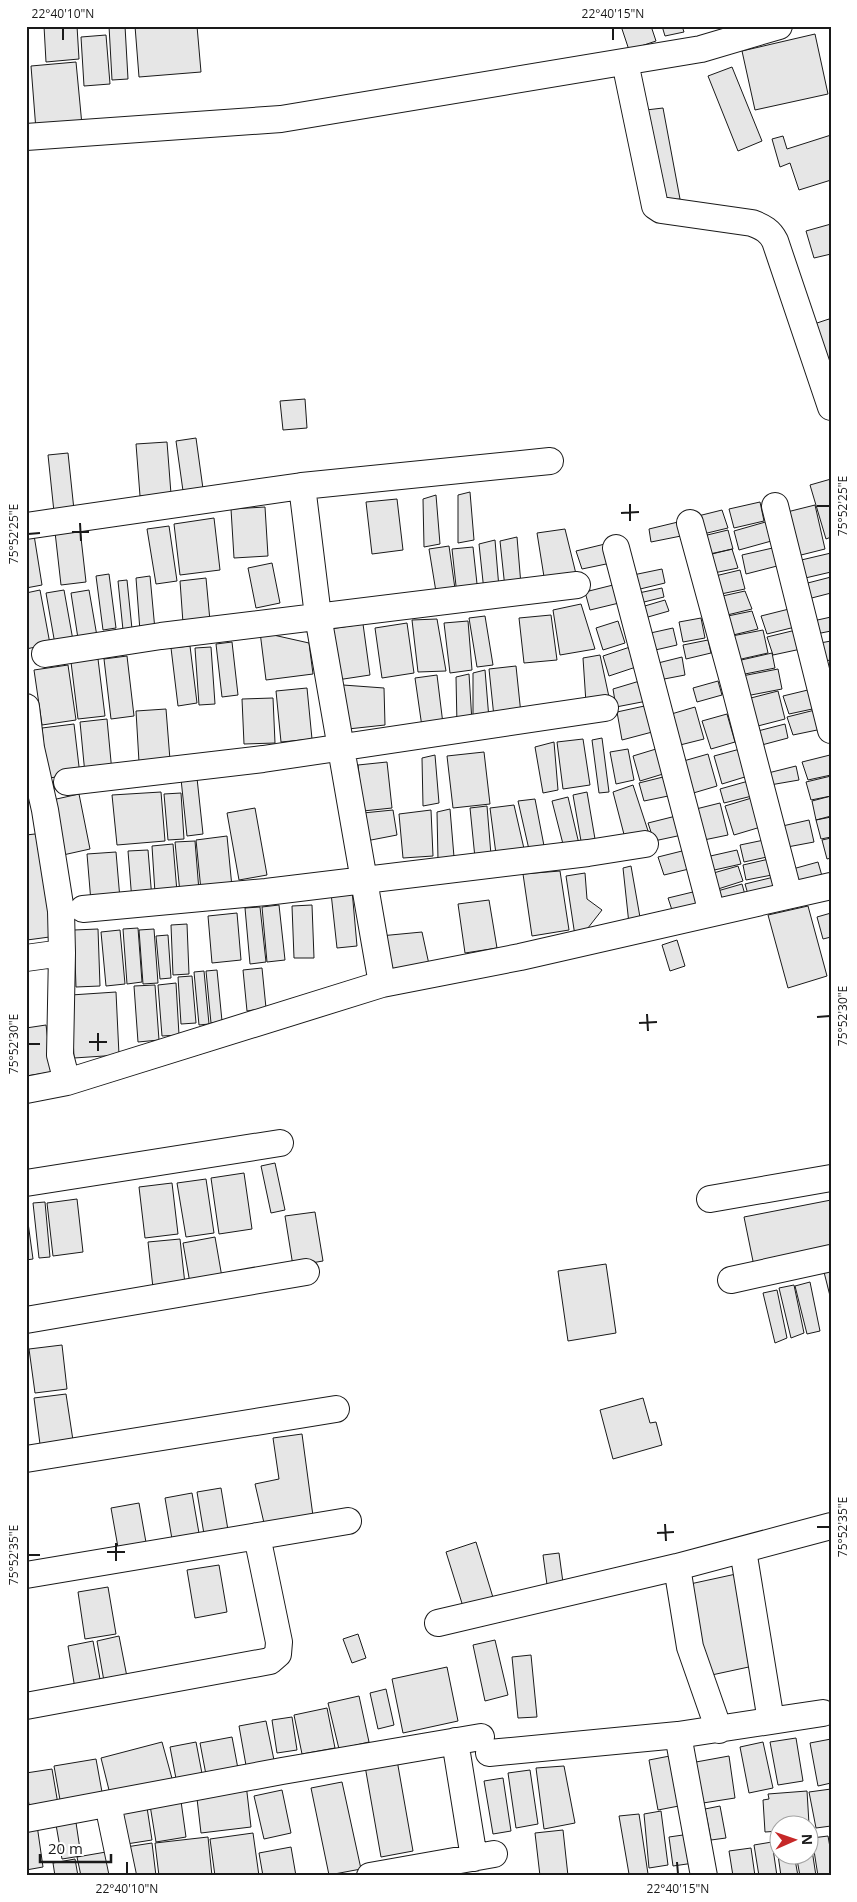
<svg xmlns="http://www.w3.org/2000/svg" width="857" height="1902" viewBox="0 0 857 1902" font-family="'Open Sans',sans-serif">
<rect width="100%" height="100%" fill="#fff"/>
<!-- building -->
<path fill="#e6e6e6" stroke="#1a1a1a" d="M44 26H77L79 59 46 62Z
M109 26H125L128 79 112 80Z
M135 26H197L201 72 139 77Z
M621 26H651L656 41 629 50Z
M662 26H682L684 32 665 36Z
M815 34 828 94 755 110 742 51Z
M106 35 110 84 84 86 81 37Z
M76 62 82 125 36 130 31 66Z
M732 67 762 141 738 151 708 76Z
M663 108 680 199 660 202 646 110Z
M831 135V180L799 190 790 163 780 167 772 139 783 136 787 149Z
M831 224V254L814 258 806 231Z
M829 319 831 325V400L805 327Z
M305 399 307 428 283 430 280 401Z
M196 438 204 496 184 498 176 441Z
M167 442 171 494 140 496 136 444Z
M68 453 74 510 54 512 48 455Z
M831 479V537L826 539 810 485Z
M470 492 474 540 458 543V495Z
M436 495 440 544 424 547 423 499Z
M397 499 403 550 372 554 366 502Z
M760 502 764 521 734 528 729 509Z
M815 505 825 549 793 557 783 513Z
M265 507 268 556 234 558 231 509Z
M722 510 728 528 699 535 694 517Z
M214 518 220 570 180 575 174 524Z
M769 521 775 540 739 550 734 531Z
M678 522 681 536 651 542 649 529Z
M169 526 177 581 156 584 147 529Z
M80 529 86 582 61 585 55 532Z
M565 529 577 578 545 583 537 533Z
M728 530 733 549 705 555 699 537Z
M34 535 42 585 26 588V536Z
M517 537 521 585 505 588 500 541Z
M495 540 499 588 484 591 479 544Z
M605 544 611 563 582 569 576 551Z
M449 546 456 596 437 598 429 549Z
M473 547 478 593 457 595 452 549Z
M777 547 781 565 746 574 742 555Z
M732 549 738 568 709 574 704 556Z
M831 553V572L801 579 797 561Z
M272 563 280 603 256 608 248 568Z
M662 569 665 583 636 590 633 575Z
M740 570 745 589 716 595 711 577Z
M109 574 116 628 103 630 96 576Z
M150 576 155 630 140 631 136 578Z
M831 577V593L804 600 800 585Z
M206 578 210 621 183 623 180 581Z
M127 580 132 629 123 630 118 581Z
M613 585 619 603 590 610 585 592Z
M662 588 664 597 636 604 634 594Z
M40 590 50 644 26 649V593Z
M64 590 74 646 56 650 46 593Z
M89 590 98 642 79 645 71 593Z
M745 591 752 609 723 616 718 597Z
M665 600 669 611 641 619 638 608Z
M581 604 595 649 560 655 553 610Z
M789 609 795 627 767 634 761 616Z
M752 611 758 629 729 636 723 617Z
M551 615 557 660 524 663 519 618Z
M485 616 493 665 477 667 469 618Z
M831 617V631L816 634 813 621Z
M701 618 705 638 683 642 679 622Z
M437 619 446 671 418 672 412 620Z
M468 621 472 670 450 673 444 623Z
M618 621 625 643 603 650 596 628Z
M407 623 414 673 382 678 375 628Z
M363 624 370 675 337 680 330 629Z
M673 628 677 645 651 651 646 634Z
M763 630 768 653 737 660 732 636Z
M796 630 801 649 773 655 767 637Z
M260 632 309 643 313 674 266 680Z
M708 640 711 653 686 659 683 645Z
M831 641V660L824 661 820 643Z
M232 642 238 695 222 697 216 644Z
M190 646 197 703 178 706 171 648Z
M211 647 215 704 199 705 195 648Z
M630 647 636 667 609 676 603 656Z
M772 653 775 668 740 675 737 661Z
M600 655 609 697 586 703 583 658Z
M127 656 134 716 111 719 104 659Z
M682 657 685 675 659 680 654 664Z
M98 659 105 716 78 719 71 662Z
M68 665 76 720 42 725 34 670Z
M516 666 521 714 494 717 489 669Z
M778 669 782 689 746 696 742 676Z
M485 670 489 719 473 721V673Z
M469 674 472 722 457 725 456 677Z
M437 675 443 724 422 727 415 678Z
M643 680 647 701 616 707 613 689Z
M718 681 722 695 697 702 693 688Z
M343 685 384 688 385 725 348 729Z
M307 688 312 739 281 742 276 691Z
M812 689 817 708 789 714 783 696Z
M778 691 785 719 754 727 747 699Z
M273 698 275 743 244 744 242 699Z
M649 705 656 731 622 740 617 712Z
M695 707 704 739 676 746 668 715Z
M166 709 170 760 139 762 136 711Z
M815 710 822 729 793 735 787 717Z
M727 714 735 742 711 749 702 721Z
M107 719 112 772 85 774 80 722Z
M74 724 80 775 47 778 42 728Z
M785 724 788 738 758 746 754 732Z
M602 738 609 792 599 793 592 740Z
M583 739 590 785 563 789 557 742Z
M554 742 558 790 543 793 535 747Z
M628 749 634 780 616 784 610 752Z
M656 749 663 774 640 781 633 756Z
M740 749 748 776 722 784 714 756Z
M484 752 490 804 453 808 447 756Z
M708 754 717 786 690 794 680 762Z
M435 755 439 803 423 806 422 758Z
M830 755 831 775 808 780 802 762Z
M387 762 392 808 363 811 358 765Z
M796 766 799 780 770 785 768 773Z
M667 776 673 795 644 801 639 783Z
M831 776V796L811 800 806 782Z
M197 778 203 834 187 836 181 779Z
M752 780 756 795 724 803 720 789Z
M633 785 651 840 627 846 613 792Z
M161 792 165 841 117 845 112 795Z
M587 792 595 839 581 841 573 795Z
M181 793 184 839 168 840 164 794Z
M79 794 90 849 63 855 52 800Z
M831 796V816L816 820 812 801Z
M568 797 579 844 564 848 552 801Z
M755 797 764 826 734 835 725 806Z
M535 799 545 851 530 854 518 801Z
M720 803 728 835 699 841 692 810Z
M514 805 525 853 496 854 490 808Z
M487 806 491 855 475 858 470 808Z
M255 808 267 875 239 880 227 813Z
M450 809 454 857 438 860 437 812Z
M393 810 397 835 366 841 363 813Z
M431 810 433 856 403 858 399 814Z
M676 816 682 835 654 841 648 823Z
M831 817V837L821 839 816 820Z
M809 820 814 842 782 848 778 827Z
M44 833 57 936 27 940 26 835Z
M227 836 232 887 201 890 196 840Z
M831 838V858L827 859 822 840Z
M764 840 767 857 744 862 740 845Z
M195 841 199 891 180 893 175 842Z
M173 844 177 892 155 893 152 846Z
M148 850 152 899 132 901 128 851Z
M686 850 693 868 664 875 658 857Z
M737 850 741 864 710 871 706 857Z
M116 852 120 899 91 902 87 854Z
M769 859 772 875 746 880 743 865Z
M818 862 824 883 794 891 789 870Z
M631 866 641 923 629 924 623 868Z
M738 866 743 881 715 890 710 874Z
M560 871 569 930 532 936 523 874Z
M585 873 587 899 602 910 584 933 575 936 566 876Z
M774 877 778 894 750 901 745 884Z
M742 884 747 902 719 910 714 892Z
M352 890 357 946 337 948 331 893Z
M697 891 702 910 674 916 668 898Z
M489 900 497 948 465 953 458 904Z
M279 905 285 960 267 962 262 907Z
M312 905 314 958H294L292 906Z
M808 906 827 976 788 988 768 915Z
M260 907 266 962 250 964 245 908Z
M237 913 241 960 212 963 208 916Z
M831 913V937L823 939 817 917Z
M187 924 189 974 173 975 171 925Z
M138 928 142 982 127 984 123 929Z
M98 929 100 986 76 987 74 930Z
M154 929 158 983 143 984 139 930Z
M120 930 125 984 106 986 101 932Z
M422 932 430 969 386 973 380 936Z
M168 935 171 978 160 979 156 936Z
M677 940 685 966 670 971 662 945Z
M262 968 266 1008 247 1011 243 970Z
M217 970 222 1021 211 1023 206 971Z
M204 971 209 1024 199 1025 194 972Z
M192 976 196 1023 181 1024 178 977Z
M176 983 179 1035 162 1036 158 985Z
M155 985 159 1040 138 1042 134 986Z
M116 992 119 1055 74 1058 71 995Z
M46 1025 52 1072 26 1076V1028Z
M275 1163 285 1210 271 1213 261 1166Z
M244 1173 252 1229 219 1234 211 1178Z
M206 1179 214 1233 186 1237 177 1183Z
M172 1183 178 1234 145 1238 139 1187Z
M77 1199 83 1252 53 1256 47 1203Z
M831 1200V1256L755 1271 744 1217Z
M45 1202 50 1257 39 1258 33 1203Z
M26 1208 33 1259 26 1260Z
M315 1212 323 1261 293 1266 285 1216Z
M215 1237 223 1283 191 1289 183 1243Z
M180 1239 185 1284 153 1288 148 1242Z
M606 1264 616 1333 568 1341 558 1271Z
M831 1271V1300L824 1272Z
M810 1282 820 1331 807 1334 795 1286Z
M794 1285 804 1333 791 1338 779 1288Z
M777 1290 787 1338 775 1343 763 1293Z
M62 1345 67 1389 35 1393 29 1349Z
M66 1394 74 1447 41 1452 34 1398Z
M643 1398 650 1423 656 1422 662 1445 613 1459 600 1410Z
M302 1434 313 1516 264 1523 255 1484 279 1479 273 1438Z
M221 1488 229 1536 205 1540 197 1492Z
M192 1493 200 1539 173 1545 165 1498Z
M139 1503 147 1548 119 1553 111 1508Z
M476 1542 495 1604 465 1613 446 1552Z
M559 1553 564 1590 548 1592 543 1555Z
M219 1565 227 1612 195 1618 187 1570Z
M736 1574 758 1665 707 1676 690 1584Z
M108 1587 116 1634 85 1639 78 1592Z
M358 1634 366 1658 352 1663 343 1639Z
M119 1636 128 1682 105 1687 97 1641Z
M495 1640 508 1695 485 1701 473 1645Z
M93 1641 102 1690 76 1695 68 1646Z
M531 1655 537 1717 518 1718 512 1657Z
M447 1667 458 1721 403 1733 392 1679Z
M386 1689 394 1725 378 1729 370 1693Z
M359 1696 369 1742 339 1749 328 1703Z
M327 1708 335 1748 302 1754 294 1715Z
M292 1717 297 1750 277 1753 272 1720Z
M266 1721 275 1765 247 1771 239 1726Z
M232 1737 239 1774 207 1780 200 1743Z
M796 1738 803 1781 778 1785 770 1742Z
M831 1739V1783L818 1786 810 1743Z
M162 1742 173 1782 111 1798 101 1758Z
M196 1742 204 1784 178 1789 170 1747Z
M763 1742 773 1788 749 1793 740 1747Z
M675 1755 684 1805 658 1810 649 1760Z
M729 1756 735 1798 703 1803 696 1762Z
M96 1759 104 1803 62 1811 54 1766Z
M397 1760 413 1851 381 1857 365 1766Z
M564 1766 575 1823 544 1829 536 1768Z
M52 1769 59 1810 31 1815 26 1788V1773Z
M530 1770 538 1824 516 1828 508 1773Z
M503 1778 511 1831 493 1834 484 1781Z
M342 1782 361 1869 329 1875 311 1788Z
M246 1784 251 1827 201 1833 196 1790Z
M831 1789V1826L816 1828 809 1792Z
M282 1790 291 1833 264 1839 254 1796Z
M807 1791 809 1824H780V1831L765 1832 763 1800 769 1799 768 1794Z
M180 1794 186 1837 156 1842 149 1799Z
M146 1801 152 1840 120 1845 114 1806Z
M720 1806 726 1838 711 1840 705 1809Z
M661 1811 668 1865 649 1868 644 1814Z
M639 1814 648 1874H629L619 1816Z
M75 1816 81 1856 62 1859 55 1819Z
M37 1825 43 1867 26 1870V1827Z
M563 1830 568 1876H540L535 1833Z
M253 1833 259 1876H215L210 1839Z
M690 1834 694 1863 673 1866 669 1837Z
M828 1836 831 1853V1876H818L812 1838Z
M208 1837 212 1876H159L155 1843Z
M810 1837 816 1876H800L796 1854H810Z
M776 1841H780V1854H794L798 1876H781Z
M772 1842 777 1876H759L754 1845Z
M152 1843 156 1876H130L126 1847Z
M291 1847 296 1876H263L259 1853Z
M751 1848 755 1876H733L729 1851Z
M106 1852 111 1876H81L77 1857Z
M75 1859 78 1876H55L53 1863Z"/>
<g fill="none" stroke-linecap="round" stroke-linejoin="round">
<defs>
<path id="minor" d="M625 62 655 206 661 210 752 223C763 227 770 231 775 241L831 407
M26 137 281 119 701 49 779 26
M302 486 318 616 382 984
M775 506 831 730
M690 523 734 684 789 895
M26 526 302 486 550 461
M616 548 712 913
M45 654 161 636 577 585
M26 707 31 748 45 810 61 911 62 953 60 1055 67 1082
M67 782 263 759 605 708
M83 909 266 892 588 853 645 844
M26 958 62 953
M26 1090 67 1082 382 984 520 957 831 886
M26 1183 280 1143
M710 1199 831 1178
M731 1280 831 1258
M26 1320 306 1272
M26 1459 336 1409
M743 1550 771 1721
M677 1567 690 1647 719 1730
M26 1575 348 1521
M438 1623 677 1567 831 1526
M26 1706 270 1661 278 1654 279 1642 257 1536
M678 1735 704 1876
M455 1741 474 1858
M489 1753 678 1735 823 1713
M108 1804 123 1876
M26 1819 282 1771 481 1737
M370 1876 494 1854"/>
</defs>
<!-- minor casing -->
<use href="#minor" stroke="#1a1a1a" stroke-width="28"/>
<!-- minor -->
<use href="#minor" stroke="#fff" stroke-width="26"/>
</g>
<!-- ticks -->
<path fill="none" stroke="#1a1a1a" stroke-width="2" d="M63 28V40M613 28V40M630 504V521M817 506H830M621 513 639 512M80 523 81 541M72 532H89M28 534 40 533M647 1014 648 1031M817 1017 830 1016M639 1023 657 1022M98 1033V1051M89 1042H107M28 1044H40M665 1524 666 1541M817 1527H830M657 1533 674 1532M116 1543V1561M107 1552H125M28 1555H40M127 1862V1874M677 1862 678 1874"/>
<!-- border -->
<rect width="857" height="1902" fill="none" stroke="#ffffff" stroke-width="55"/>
<!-- north arrow -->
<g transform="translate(794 1840) rotate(88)"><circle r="24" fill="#ffffff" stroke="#a3a3a3"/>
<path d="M0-4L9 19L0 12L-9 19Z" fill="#c62828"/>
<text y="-8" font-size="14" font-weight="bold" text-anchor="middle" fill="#1a1a1a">N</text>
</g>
<!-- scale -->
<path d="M40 1854v8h71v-8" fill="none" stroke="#1a1a1a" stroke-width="2.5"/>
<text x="48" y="1854" font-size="15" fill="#1a1a1a" stroke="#ffffff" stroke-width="4" paint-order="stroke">20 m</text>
<rect x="28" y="28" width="802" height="1846" fill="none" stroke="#1a1a1a" stroke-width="2"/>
<g font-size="12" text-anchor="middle" fill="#1a1a1a">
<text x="63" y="18">22°40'10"N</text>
<text x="613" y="18">22°40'15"N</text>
<text transform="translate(843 506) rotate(-90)" y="4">75°52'25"E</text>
<text transform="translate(14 534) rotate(-90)" y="4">75°52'25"E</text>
<text transform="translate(843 1016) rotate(-90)" y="4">75°52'30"E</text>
<text transform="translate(14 1044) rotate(-90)" y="4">75°52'30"E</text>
<text transform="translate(843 1527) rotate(-90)" y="4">75°52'35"E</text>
<text transform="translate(14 1555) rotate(-90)" y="4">75°52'35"E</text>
<text x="127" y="1893">22°40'10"N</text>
<text x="678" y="1893">22°40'15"N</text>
</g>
</svg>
